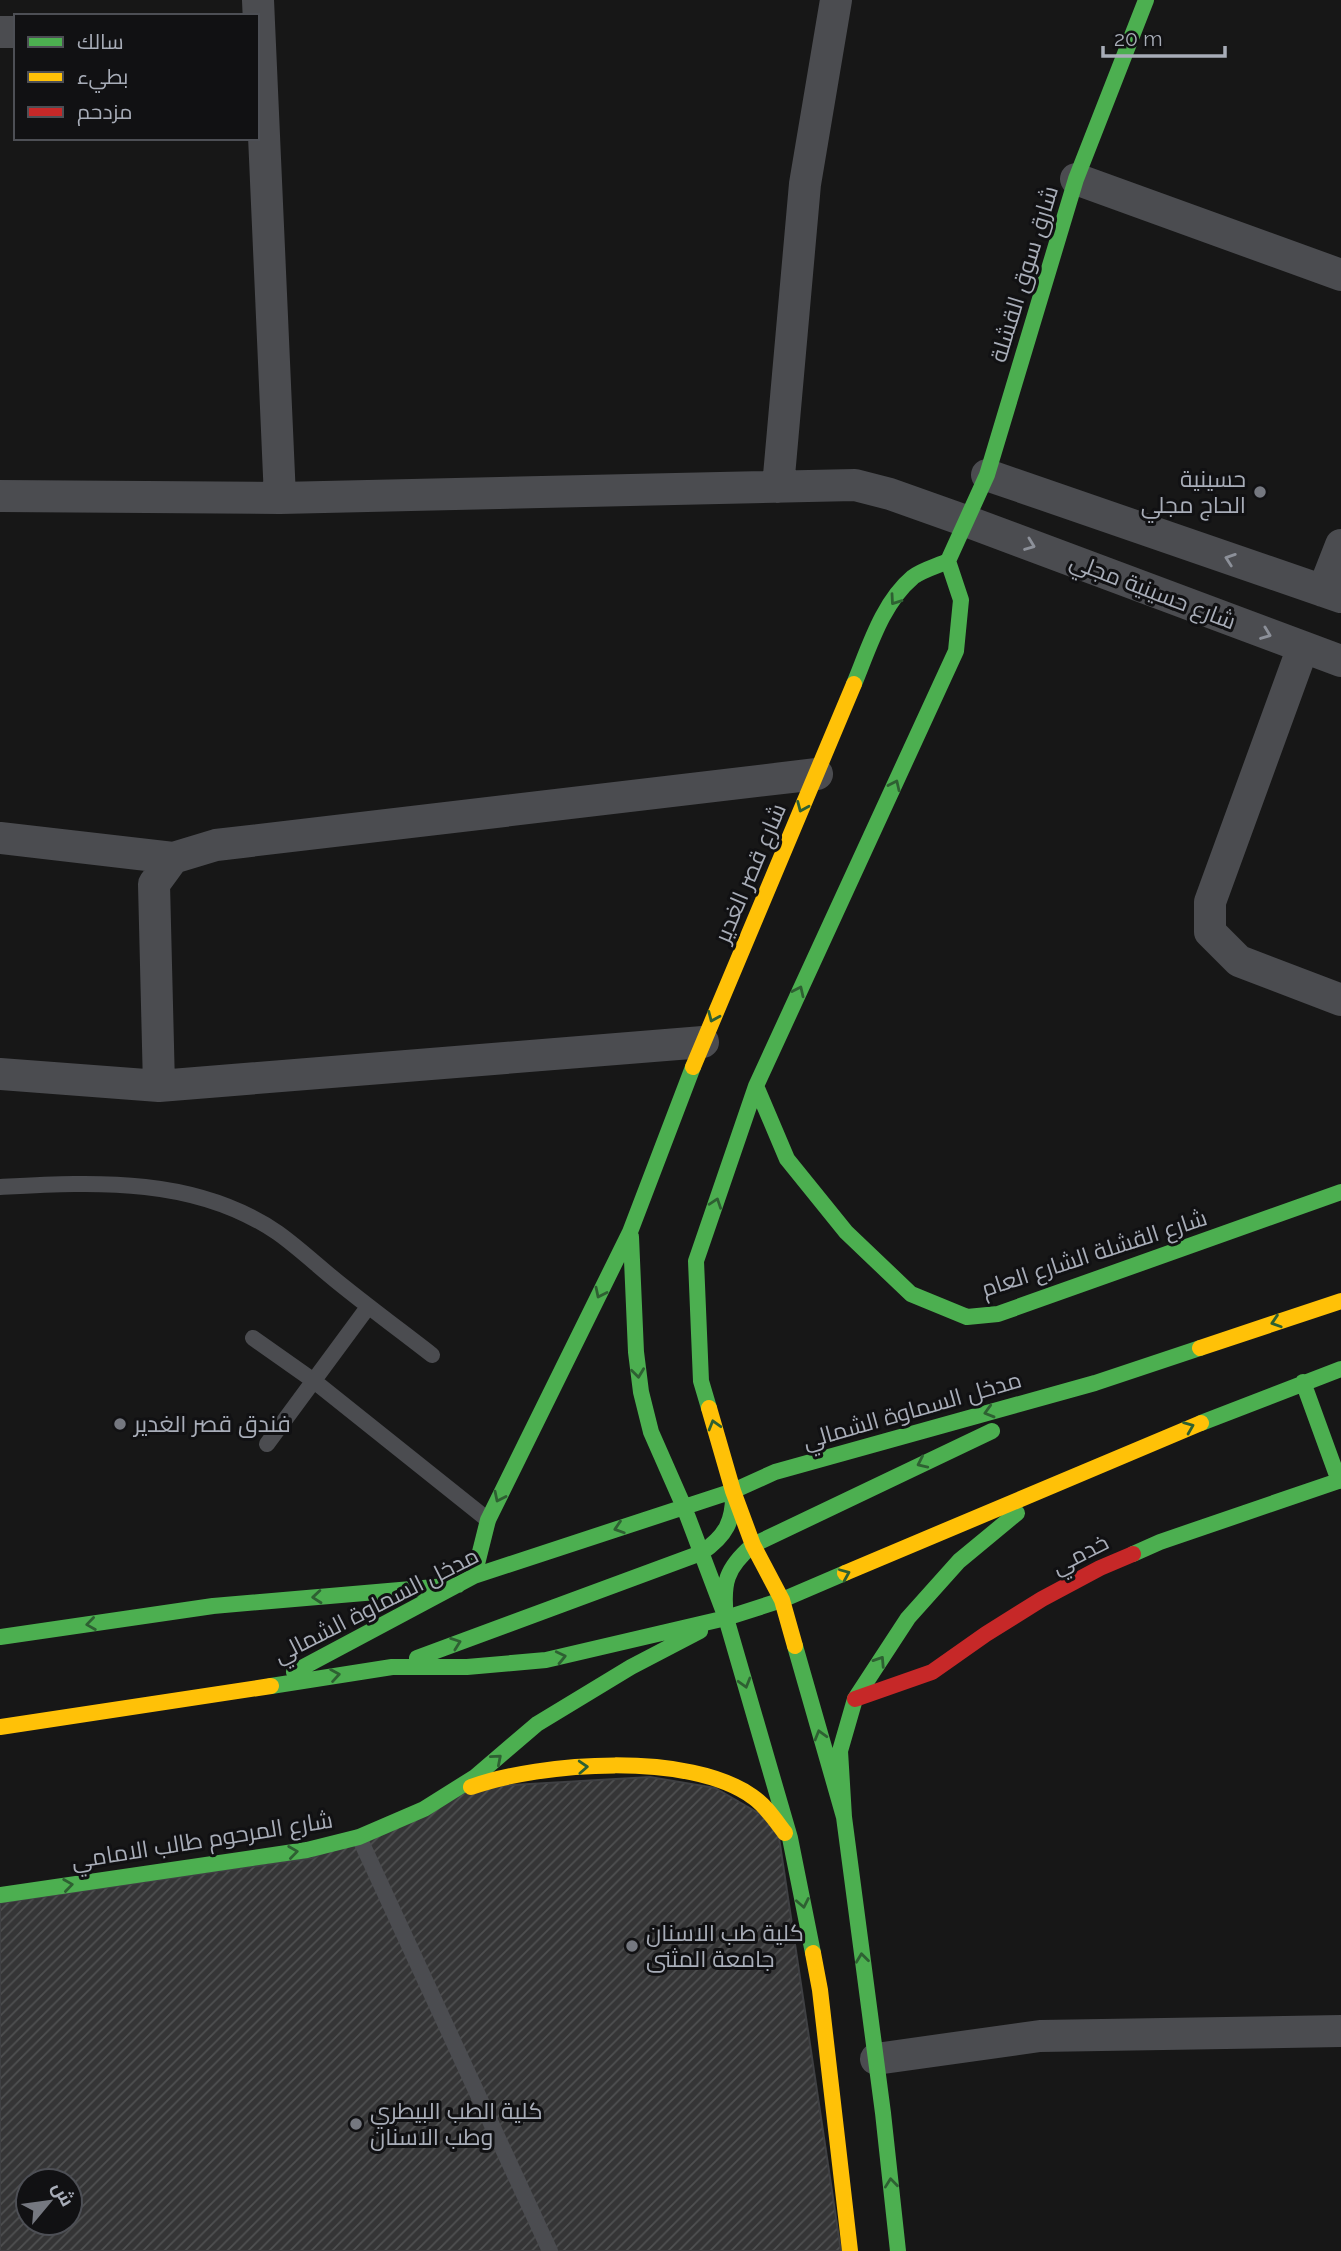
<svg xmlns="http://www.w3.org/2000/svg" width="1341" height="2251" viewBox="0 0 1341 2251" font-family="Raleway,Cairo,sans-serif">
<defs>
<pattern id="building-hatch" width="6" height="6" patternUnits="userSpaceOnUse" patternTransform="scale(1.75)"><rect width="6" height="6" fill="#353536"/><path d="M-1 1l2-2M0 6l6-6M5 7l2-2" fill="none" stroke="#4f5051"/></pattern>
</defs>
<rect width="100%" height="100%" fill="#171717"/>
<!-- building -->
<path fill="url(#building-hatch)" stroke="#3f4043" stroke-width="2" fill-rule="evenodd" d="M650 1777 715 1788 777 1824 841 2251H0V1903L312 1858 478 1787ZM28 2181H70V2223H28Z"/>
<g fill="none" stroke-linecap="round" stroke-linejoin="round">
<!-- lane -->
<path stroke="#4b4c50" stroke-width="16" d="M0 1187C95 1182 195 1176 278 1233 299 1248 319 1267 339 1283 370 1308 401 1331 432 1355
M253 1338 314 1381 488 1520
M267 1444 368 1307
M359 1837 550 2251"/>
<!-- street -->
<path stroke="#4b4c50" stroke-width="32" d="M258 0 280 498
M0 32H16
M1076 179 1341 275
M987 475 1341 597
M778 487 805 184 836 0
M0 496 280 498 855 485 890 494 966 521 1341 661
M1323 591 1341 545
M1303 647 1210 902V932L1239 961 1341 1000
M0 838 173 858
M0 1074 159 1086 703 1042
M159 1086 154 884 173 858 216 845 817 774
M876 2059 1040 2036 1341 2031"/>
<!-- fast -->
<path stroke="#4caf50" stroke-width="16" d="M948 561 987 475 1076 179 1146 0
M854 684C869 648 882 603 913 577 922 570 937 566 948 561
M756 1086 787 1159 846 1232 911 1294 967 1317 998 1314 1341 1192
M631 1237 636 1352 641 1392 651 1432 684 1507 726 1618 790 1838 813 1953
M1303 1382 1339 1481
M709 1408 701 1381 696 1261 756 1086 956 651 961 600 948 561
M1201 1423 1341 1369
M1133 1554 1160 1542 1341 1480
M474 1576 488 1520 630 1232 693 1067
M726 1618C722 1583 726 1568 753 1545L992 1431
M0 1637 213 1606 458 1585
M795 1646 844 1817 883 2113 898 2251
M417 1658 701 1553C726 1536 734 1521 733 1491
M294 1672 474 1576 733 1491 775 1472 1095 1383 1200 1348
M271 1686 392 1667H467L546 1660 726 1618 782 1600 845 1573
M844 1817 840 1751 855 1699 908 1618 959 1561 1017 1513
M0 1895 307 1850 359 1837 424 1809 475 1777 537 1724 631 1667 700 1631"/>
<!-- slow -->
<path stroke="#ffc107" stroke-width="16" d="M693 1067 854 684
M1200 1348 1341 1301
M709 1408 733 1491 753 1545 782 1600 795 1646
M845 1573 1201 1423
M0 1727 271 1686
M471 1787C541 1762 690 1751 753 1797 766 1806 775 1820 785 1833
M813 1953 820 1990 850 2251"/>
<!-- jam -->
<path stroke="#c62828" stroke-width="16" d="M855 1699 932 1672 986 1634 1042 1599 1100 1568 1133 1554"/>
</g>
<!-- one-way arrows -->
<defs><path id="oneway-chevron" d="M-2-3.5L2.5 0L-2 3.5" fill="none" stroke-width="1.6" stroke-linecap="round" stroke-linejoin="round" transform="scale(1.75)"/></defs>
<g stroke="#8c9099">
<use href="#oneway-chevron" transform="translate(1030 545) rotate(21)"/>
<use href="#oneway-chevron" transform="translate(1230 559) rotate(-161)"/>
<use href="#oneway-chevron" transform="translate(1266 634) rotate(21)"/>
</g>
<g stroke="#2e6032">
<use href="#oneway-chevron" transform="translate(895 600) rotate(125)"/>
<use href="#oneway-chevron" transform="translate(895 785) rotate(-65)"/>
<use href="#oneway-chevron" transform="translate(802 807) rotate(113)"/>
<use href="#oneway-chevron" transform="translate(799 991) rotate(-65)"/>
<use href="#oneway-chevron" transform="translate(713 1017) rotate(113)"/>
<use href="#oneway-chevron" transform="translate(716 1203) rotate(-71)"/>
<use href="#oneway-chevron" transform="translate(600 1293) rotate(116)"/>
<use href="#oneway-chevron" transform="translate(1276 1322) rotate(162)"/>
<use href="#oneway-chevron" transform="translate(638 1373) rotate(83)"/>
<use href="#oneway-chevron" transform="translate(989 1412) rotate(164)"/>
<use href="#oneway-chevron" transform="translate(714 1425) rotate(-106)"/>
<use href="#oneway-chevron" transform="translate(1189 1427) rotate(-22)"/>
<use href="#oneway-chevron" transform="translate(922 1463) rotate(155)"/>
<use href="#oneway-chevron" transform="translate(499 1497) rotate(116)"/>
<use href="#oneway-chevron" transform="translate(619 1528) rotate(162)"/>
<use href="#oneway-chevron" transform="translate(845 1574) rotate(-23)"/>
<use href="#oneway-chevron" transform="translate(317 1597) rotate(175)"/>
<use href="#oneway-chevron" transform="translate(91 1624) rotate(172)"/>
<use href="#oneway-chevron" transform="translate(456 1643) rotate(-20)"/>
<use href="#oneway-chevron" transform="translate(561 1657) rotate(-13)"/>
<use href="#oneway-chevron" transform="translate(880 1661) rotate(-57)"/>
<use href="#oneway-chevron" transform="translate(335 1675) rotate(-9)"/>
<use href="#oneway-chevron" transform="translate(745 1683) rotate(74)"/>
<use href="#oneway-chevron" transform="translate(820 1735) rotate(-106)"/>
<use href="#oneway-chevron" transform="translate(497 1759) rotate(-41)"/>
<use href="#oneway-chevron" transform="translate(583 1767) rotate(-3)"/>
<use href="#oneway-chevron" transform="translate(293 1852) rotate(-8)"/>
<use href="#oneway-chevron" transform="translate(68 1885) rotate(-8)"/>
<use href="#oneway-chevron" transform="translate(803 1903) rotate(79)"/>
<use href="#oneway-chevron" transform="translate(862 1958) rotate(-97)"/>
<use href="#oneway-chevron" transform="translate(891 2183) rotate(-96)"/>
</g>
<!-- markers -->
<g fill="#757880" stroke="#111113" stroke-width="2.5">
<circle cx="1260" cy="492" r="7"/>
<circle cx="120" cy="1424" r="7"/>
<circle cx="632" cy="1946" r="7"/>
<circle cx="356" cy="2124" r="7"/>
</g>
<g text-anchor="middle" stroke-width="6" stroke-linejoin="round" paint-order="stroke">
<!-- street labels -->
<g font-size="23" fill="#a8adb8" stroke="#111113">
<text transform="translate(1024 274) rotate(-73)" y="8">شارق سوق القشلة</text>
<text transform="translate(1153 591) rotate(21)" y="8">شارع حسينية مجلي</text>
<text transform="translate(750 873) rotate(-67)" y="8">شارع قصر الغدير</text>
<text transform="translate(1094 1253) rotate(-18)" y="8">شارع القشلة الشارع العام</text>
<text transform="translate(912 1410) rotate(-16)" y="8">مدخل السماوة الشمالي</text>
<text transform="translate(1080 1554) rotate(-27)" y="8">خدمي</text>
<text transform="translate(376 1605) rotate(-27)" y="8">مدخل السماوة الشمالي</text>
<text transform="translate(202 1840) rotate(-9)" y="8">شارع المرحوم طالب الامامي</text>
</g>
<!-- poi labels -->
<g font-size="23" fill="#a8adb8" stroke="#111113" text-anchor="start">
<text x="1246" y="487" text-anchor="end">حسينية<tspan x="1246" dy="26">الحاج مجلي</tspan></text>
<text x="134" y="1432">فندق قصر الغدير</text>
<text x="646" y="1941">كلية طب الاسنان<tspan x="646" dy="26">جامعة المثنى</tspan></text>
<text x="370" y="2119">كلية الطب البيطري<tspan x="370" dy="26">وطب الاسنان</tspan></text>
</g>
</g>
<!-- legend -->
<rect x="14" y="14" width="245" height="126" fill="#111113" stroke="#4d4f55" stroke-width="2"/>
<rect x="28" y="37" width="35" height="10" fill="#4caf50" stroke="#4d4f55" stroke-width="2"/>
<text x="77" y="49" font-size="21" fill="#a8adb8">سالك</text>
<rect x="28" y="72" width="35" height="10" fill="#ffc107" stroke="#4d4f55" stroke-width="2"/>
<text x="77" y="84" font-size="21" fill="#a8adb8">بطيء</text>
<rect x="28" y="107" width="35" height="10" fill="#c62828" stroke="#4d4f55" stroke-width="2"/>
<text x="77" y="119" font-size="21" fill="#a8adb8">مزدحم</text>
<!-- north arrow -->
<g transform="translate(49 2202) rotate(61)"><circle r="33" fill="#111113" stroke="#4d4f55" stroke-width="2"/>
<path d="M0-5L12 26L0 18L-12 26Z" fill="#757880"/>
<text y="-10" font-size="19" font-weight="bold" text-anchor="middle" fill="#a8adb8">ش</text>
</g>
<!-- scale -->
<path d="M1103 46v10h122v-10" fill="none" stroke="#a8adb8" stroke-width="3.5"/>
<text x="1114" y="46" font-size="21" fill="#a8adb8" stroke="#111113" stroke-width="5" paint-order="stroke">20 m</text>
</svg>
